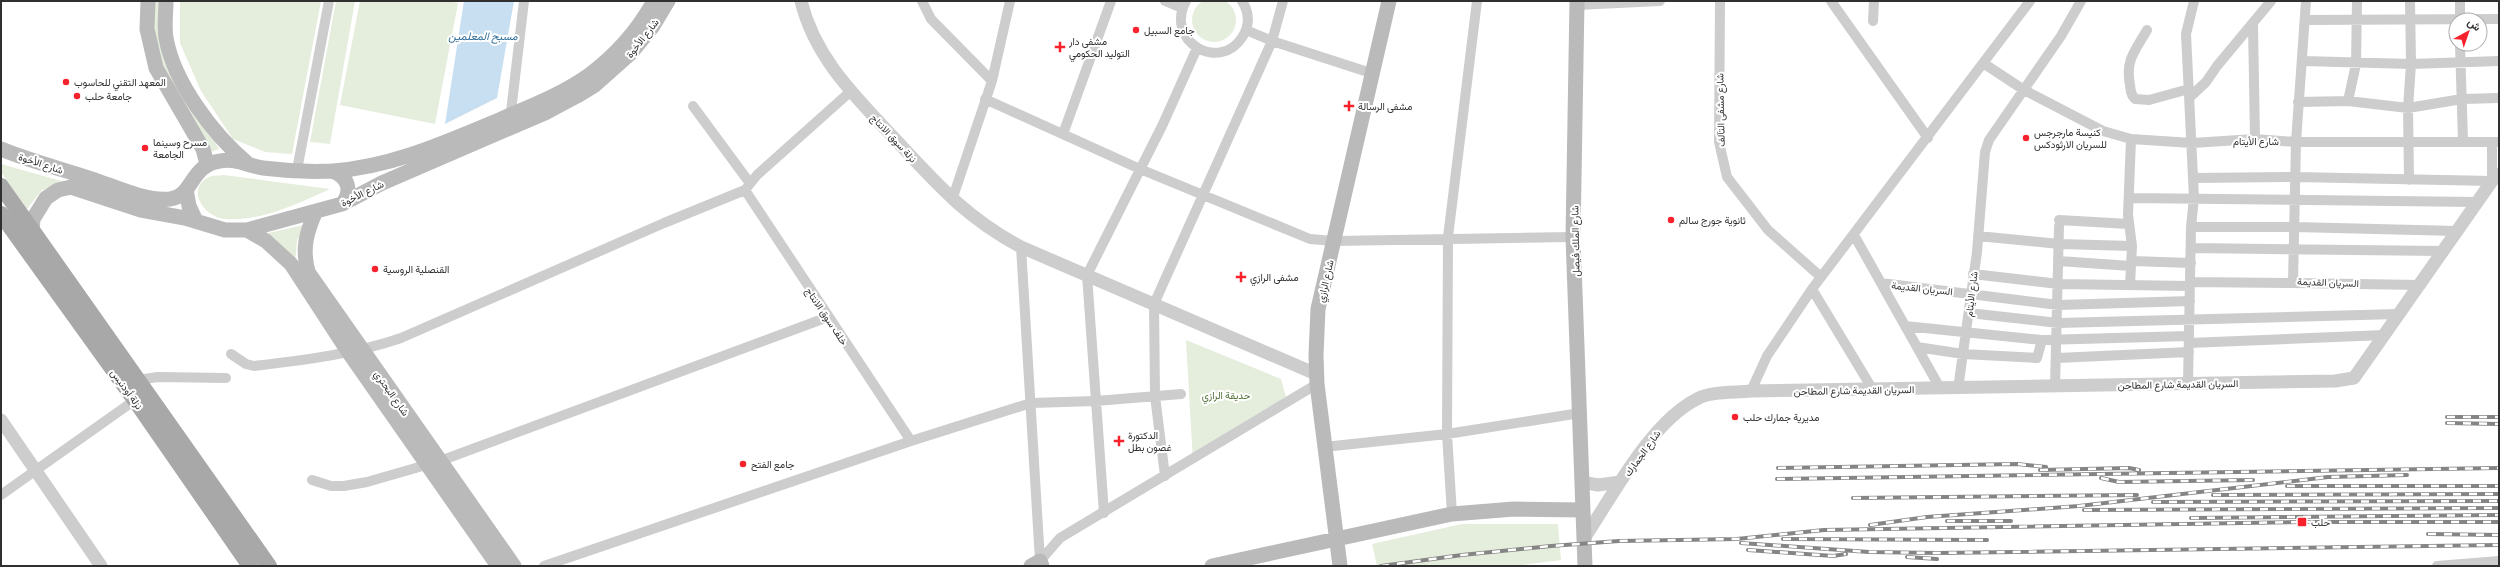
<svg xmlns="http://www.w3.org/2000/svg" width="2500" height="567" viewBox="0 0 2500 567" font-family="'Titillium Web',Vazirmatn,sans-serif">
<rect width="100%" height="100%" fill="#fff"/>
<!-- green -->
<path fill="#e5eedc" d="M1192 20a22 22 0 1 1 44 0a22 22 0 1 1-44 0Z
M153 1H161L179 85 219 149 211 152 164 74 155 38Z
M180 1H321L292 154 265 152 233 139 201 91 180 43Z
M336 1H355L330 144 310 142Z
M360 1H447L458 3 435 124 340 105Z
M1 164 65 182 42 190 27 209 1 172Z
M224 175 330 189C299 203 261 222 225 219 204 217 185 189 209 177 212 175 219 176 224 175Z
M308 224 297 240 295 267 264 234Z
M1186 340 1281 379 1286 397 1193 462Z
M1462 524H1558L1561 560 1513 566H1377L1372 544Z"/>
<!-- water -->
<path fill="#c7dff0" d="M464 1H514L497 98 445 124Z"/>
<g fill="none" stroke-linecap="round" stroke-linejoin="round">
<!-- minor -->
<path stroke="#cdcdcd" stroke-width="10" d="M922 1 931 19 992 81
M1165 1 1182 8
M1186 1C1164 41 1220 74 1243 36 1250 24 1249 12 1242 1
M1720 1 1719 142 1727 177 1768 230 1821 277
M1831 1 1928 138
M2306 1 2296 142 2293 283 2421 285
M2460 1V20
M1577 5 1660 1
M2305 20 2499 19
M1873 21 1874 1
M2253 25 2255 139
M1246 30 1272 41 1374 74
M2147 30C2135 51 2125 60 2130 85 2131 91 2130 94 2135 99L2149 100 2189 89
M2460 44 2463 142
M2303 61 2411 64 2499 61
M1983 63 2024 90 2103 131 2131 139 2192 143 2255 139 2296 142H2499
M2190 97 2206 82 2217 66 2271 1
M985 99 1140 169 1310 239 1334 241 1573 237
M2348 101 2356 64 2357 1
M2298 102 2348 101 2408 108 2462 99 2499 98
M693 106 749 182
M510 120 524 1
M1063 134 1111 1
M297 170 329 1
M2193 178 2295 177 2492 181V142
M2409 180 2408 108 2411 64 2410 1
M745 190 911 441
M2129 198 2477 202
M952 200 992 81 1010 1
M2059 220 2129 224
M2191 227H2295L2457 231
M1854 235 1940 388
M1978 236 2059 244 2132 246
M1021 247 1040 561
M2191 248 2443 251
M2059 261 2131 266
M2132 261 2191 263
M1973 274 2059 284 2190 286
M2190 282 2293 283
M1881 283 2058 305 2190 301
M2130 285 2132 246 2128 215 2131 139
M1812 289 1873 390
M1969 313 2058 323 2399 314
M1905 326 2042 340 2189 336
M2189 343 2384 335
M1917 347 1963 354 2037 358 2042 340
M231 354 246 364 254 366C304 360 355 354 401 338L664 223 745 190 757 175 851 91
M2057 358 2189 352
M137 380 158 377 226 378
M2188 384 2191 227 2194 198 2186 34 2194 1
M2055 387 2059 226
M1958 389 1977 252 1985 152 1989 140 2061 36 2081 1
M1751 391 1767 356 1812 289 2030 1
M1324 447 1447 434 1580 413
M1165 476 1155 396 1154 304 1272 41 1283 1
M312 480 331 486H344L367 482 440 461 828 317
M1 495 135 400
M1104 513 1087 275 1163 124 1197 48
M1452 514 1447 434 1448 237 1477 1
M1040 561 1060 538 1317 384
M544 566 911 441 1031 403 1096 401 1181 394
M2437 566 2499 561"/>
<!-- tertiary -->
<path stroke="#cdcdcd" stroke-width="13" d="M801 1C815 58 855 96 893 137 936 183 965 217 1021 247L1316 374
M1 420 101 566
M1582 482 1598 485 1620 482
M1585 537C1613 495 1651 422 1697 399 1711 391 1735 393 1751 391L2335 381 2354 378 2492 181 2499 174"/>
<!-- secondary -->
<path stroke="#bababa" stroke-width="15" d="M148 1 147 29 156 68 203 149 207 164
M166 1C166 13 164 26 166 38 174 83 213 134 247 163
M1577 1 1573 237 1585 566
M1 149C30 161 62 169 92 179 116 187 144 201 170 199 193 197 190 165 220 161 236 158 248 166 263 168 286 171 310 172 333 171 391 167 444 143 497 121 528 107 561 95 589 75 616 55 638 30 654 1
M332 171C348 176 353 191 342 204
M186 190 189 206 196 221
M316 211C306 233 302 249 308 272L514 566
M247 230 266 241 291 264 347 350 498 566
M32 232 33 219 46 198 58 190 71 187 141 210 185 218 225 230H247L342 204 382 183 547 112 577 96 595 85 631 53 653 26 668 1
M1031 566 1040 561 1042 566
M1212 566 1452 514 1514 509 1582 510
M1340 566 1317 384 1316 355 1318 309 1389 1"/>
<!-- primary -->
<path stroke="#a8a8a8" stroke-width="16" d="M1 186 269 566
M1 214 135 400 250 566"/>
<defs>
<path id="rail" d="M2447 417H2499
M2447 423 2499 424
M1778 468 2017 464 2046 467
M2040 470 2129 468 2139 470
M2101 478 2119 482 2253 480
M1777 479 2499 468
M2287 486H2499
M2213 495 2499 494
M1853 498 2137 495
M2153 502 2499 501
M2084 510 2499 508
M2191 518 2499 515
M1947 521H2011
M1870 525 1927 517 2079 506 2328 477 2407 475
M2428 534 2499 535
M1783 539 1987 540
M1741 543 1869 552 1938 553 2499 545
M1748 550 1833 556 1846 554
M1907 557 1937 559
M1381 566 1462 555 1551 546 1619 541 1737 539 1824 530 2302 522H2499"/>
</defs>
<!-- rail casing -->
<use href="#rail" stroke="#858585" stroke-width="4"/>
<!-- rail -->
<use href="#rail" stroke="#fff" stroke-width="2.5" stroke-dasharray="8" stroke-linecap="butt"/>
</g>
<!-- markers -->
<g fill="#f7222b" stroke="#fff" stroke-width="1.5">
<circle cx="1136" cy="30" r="4"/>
<path d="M1058 41h4v4h4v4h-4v4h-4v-4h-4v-4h4z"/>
<circle cx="66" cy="82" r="4"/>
<circle cx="77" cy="96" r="4"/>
<path d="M1347 100h4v4h4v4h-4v4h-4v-4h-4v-4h4z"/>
<circle cx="2026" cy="138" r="4"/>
<circle cx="145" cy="148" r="4"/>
<circle cx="1671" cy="220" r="4"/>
<circle cx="375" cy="269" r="4"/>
<path d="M1239 271h4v4h4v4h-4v4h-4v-4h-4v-4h4z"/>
<circle cx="1735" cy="417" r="4"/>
<path d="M1117 435h4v4h4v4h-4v4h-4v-4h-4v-4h4z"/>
<circle cx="743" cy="464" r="4"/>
<rect x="2297" y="517" width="10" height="10" rx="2"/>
</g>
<g text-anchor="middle" stroke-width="4" stroke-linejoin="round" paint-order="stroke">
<!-- poi labels -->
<g font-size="10" fill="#303030" stroke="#fff" text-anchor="start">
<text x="1144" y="34">جامع السبيل</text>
<text x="1069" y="45">مشفى دار<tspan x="1069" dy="12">التوليد الحكومي</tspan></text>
<text x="74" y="86">المعهد التقني للحاسوب</text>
<text x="85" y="100">جامعة حلب</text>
<text x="1358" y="110">مشفى الرسالة</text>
<text x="2034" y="136">كنيسة مارجرجس<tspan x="2034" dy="12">للسريان الارثودكس</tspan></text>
<text x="153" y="146">مسرح وسينما<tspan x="153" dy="12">الجامعة</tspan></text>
<text x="1679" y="224">ثانوية جورج سالم</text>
<text x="383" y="273">القنصلية الروسية</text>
<text x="1250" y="281">مشفى الرازي</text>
<text x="1743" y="421">مديرية جمارك حلب</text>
<text x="1128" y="439">الدكتورة<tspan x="1128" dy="12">غصون بطل</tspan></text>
<text x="751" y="468">جامع الفتح</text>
<text x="2311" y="526">حلب</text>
</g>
<!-- street labels -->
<g font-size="10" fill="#303030" stroke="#fff">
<text transform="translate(642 38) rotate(-52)" y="4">شارع الأخوة</text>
<text transform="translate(1720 110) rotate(-91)" y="4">شارع مشفى التآلف</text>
<text transform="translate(894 138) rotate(47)" y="4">نزلة سوق الانتاج</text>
<text x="2256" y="145">شارع الأيتام</text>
<text transform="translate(41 163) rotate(18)" y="4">شارع الأخوة</text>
<text transform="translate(362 193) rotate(-26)" y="4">شارع الأخوة</text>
<text transform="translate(1575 241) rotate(-91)" y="4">شارع الملك فيصل</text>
<text transform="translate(1325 281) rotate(-77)" y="4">شارع الرازي</text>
<text transform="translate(2328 282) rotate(2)" y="4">السريان القديمة</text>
<text transform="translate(1922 288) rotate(6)" y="4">السريان القديمة</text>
<text transform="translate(1971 294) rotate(-83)" y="4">شارع الأيتام</text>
<text transform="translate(827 316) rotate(56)" y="4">خلف سوق الانتاج</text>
<text transform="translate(2178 384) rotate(-1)" y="4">السريان القديمة شارع المطاحن</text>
<text transform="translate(127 389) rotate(54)" y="4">نزلة أودنيس</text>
<text transform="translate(1854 390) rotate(-1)" y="4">السريان القديمة شارع المطاحن</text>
<text transform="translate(392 393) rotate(55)" y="4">شارع البحتري</text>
<text transform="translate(1642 453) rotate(-54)" y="4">شارع الجمارك</text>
</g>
<!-- park labels -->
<g font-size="10" fill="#517138" stroke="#fff">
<text x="1226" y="399">حديقة الرازي</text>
</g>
<!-- water labels -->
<g font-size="11" font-style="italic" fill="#35709b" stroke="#fff">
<text x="483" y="40">مسبح المعلمين</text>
</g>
</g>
<!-- border -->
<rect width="2500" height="567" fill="none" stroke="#303030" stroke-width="4"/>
<!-- north arrow -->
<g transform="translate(2468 32) rotate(40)"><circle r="19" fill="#ffffff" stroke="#acacac"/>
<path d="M0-3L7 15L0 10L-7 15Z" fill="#f7222b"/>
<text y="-6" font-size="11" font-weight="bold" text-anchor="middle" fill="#303030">ش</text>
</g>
</svg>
